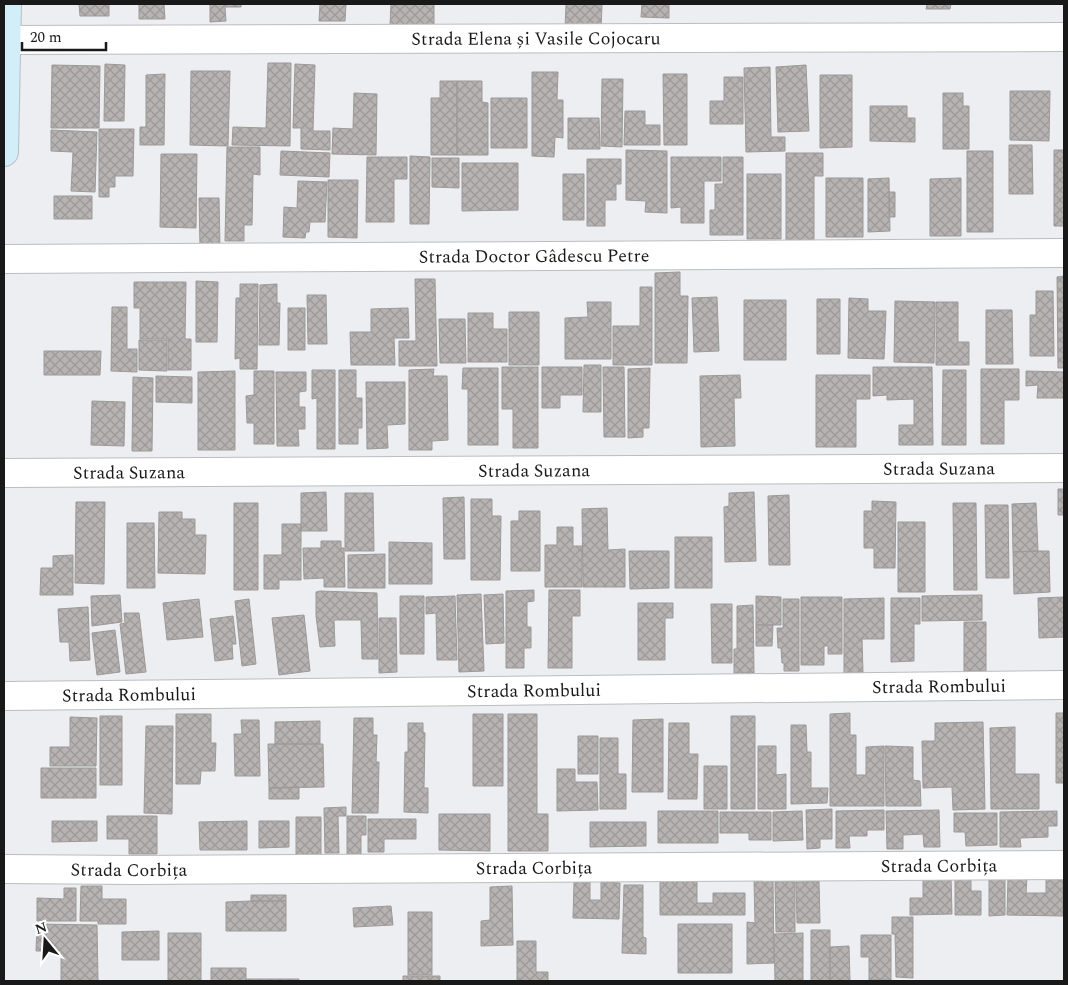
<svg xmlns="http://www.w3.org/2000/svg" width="1068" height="985" viewBox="0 0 1068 985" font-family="Spectral,serif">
<defs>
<pattern id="building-cross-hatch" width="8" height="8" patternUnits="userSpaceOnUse" patternTransform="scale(1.25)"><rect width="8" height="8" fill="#b7b3b2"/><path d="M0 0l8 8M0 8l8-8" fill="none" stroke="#9d9998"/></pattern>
</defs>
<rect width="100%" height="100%" fill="#eceef1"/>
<!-- building -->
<path fill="url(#building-cross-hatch)" stroke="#9d9998" d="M79 4H109V16H80Z
M139 4H164L165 19H139Z
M210 4H241V7H225L226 21 210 22Z
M320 4H346L345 21H319Z
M391 4H434V26L390 25Z
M566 4H602L601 30 565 29Z
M642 4H669V18L641 17Z
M927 4H951L950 9H926Z
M268 63H291L290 146 232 145 233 127 266 128Z
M105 64 125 65 124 121H104Z
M295 64 315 65 313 131H330V150L301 149V128H293Z
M52 65 100 66 99 128H51Z
M806 65 809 131 778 132 776 67Z
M770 67 771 137H785V151L746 152 744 68Z
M191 71H230L228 146 190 145Z
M532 72H558L557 100H563V138L555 137 554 157 532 156Z
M165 74 164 145H140V127H146V75Z
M663 74H687V145H664Z
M820 75H852V147L820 148Z
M724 77H743V124H710V101H724Z
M602 79H623L622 147 601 146Z
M440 81H457V155H431V98H440Z
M457 81H482V102L488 103V155H457Z
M1010 91H1050L1049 141 1010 140Z
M354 93 377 94 376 155 332 154 333 128 353 129Z
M943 93H963V106H969V149H943Z
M491 98H527V148H491Z
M870 106H907V118H915V142L870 141Z
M625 111H645V125H660V145H624Z
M568 118H599L600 149H568Z
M99 129H134L133 176H115V187H109V197H99Z
M51 130 97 132 95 192 71 191 73 152 51 151Z
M1009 145H1032L1033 194H1009Z
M227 147H260V175L253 174 252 225H244V241H225Z
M626 150 667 151V213L645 212 646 201 626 200Z
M1054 150H1064V226H1054Z
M281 151 330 153 329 177 280 175Z
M967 151H993V232H967Z
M786 153H823V176H814V241H786Z
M161 154H197L196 228 160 227Z
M410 156 430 157 429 224H410Z
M367 157H407V179H394V222H366Z
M671 157H721V181H704V223H681V207L671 208Z
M723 157H743V235H710V210H715V184H723Z
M432 158H459V188L432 187Z
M587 159H621V184H616V200H605V226H587Z
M462 163H518V210L462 211Z
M563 174H584V220H563Z
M747 174H781V239H747Z
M826 178H863V237H826Z
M889 178 890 231 868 232V179Z
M961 178V236H930V179Z
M328 180H358L357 238 328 237Z
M298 181 327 182 325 222H310L309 232H306L305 238 283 237 284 207 297 208Z
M889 192H895V217H889Z
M54 196H92V219H54Z
M199 198H219L220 247 200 248Z
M680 272V296H688L687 363H655V273Z
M1064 276V368H1058L1057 277Z
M415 279H435L437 366H399V341H416Z
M196 281 218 282 217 342H196Z
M134 282H186L185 339H191V370H168V339H140V308H134Z
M240 284H258L257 369H240V358L235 359 236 298H240Z
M277 284V303H280L279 345H259L260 285Z
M640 287H652V365H613V326H640Z
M1036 291H1053L1054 356H1030V315H1036Z
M307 295H326L327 344H308Z
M717 297 719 351 694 352 692 298Z
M849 298 868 299V311H886L884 359 848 358Z
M817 299H840V354H817Z
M744 300H786V360H744Z
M895 301 935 302 934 363 894 362Z
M587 302H611V359H565V318L588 317Z
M936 302H958V342H969V365H936Z
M112 307H127V349H137V372L111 371Z
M288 308H305V350H288Z
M408 308 409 338H394L395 365H351L350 332H371V309Z
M986 310H1012L1013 364H986Z
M509 312H539V365H509Z
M468 313H493V329H507V362H468Z
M439 319H465L466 363H440Z
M139 340H167V371L139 370Z
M44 351H101L100 375H44Z
M584 365H601V412H583Z
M502 367H538V448H513V409H502Z
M542 367H582V395H560V408H542Z
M603 367H624L625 437H604Z
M873 367H932L933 445H899V425H914V399L887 400V395L873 396Z
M463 368H498V445H468V389H462Z
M650 368 649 428H643V437L628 438V369Z
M434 369 433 376H447L448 440 432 441V450H409V370Z
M981 369H1019V400H1004V444H981Z
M312 370H335V449H317V398L312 399Z
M339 370H356V398H362V428H358V444H339Z
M943 370H966V445H942Z
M235 371V450H198V372Z
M254 371H274V444H254V423H247L246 396 254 395Z
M1026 371 1064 372V398H1037L1038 385 1026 386Z
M276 372H306V391L299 392V407H305V429H298L299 446H277Z
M740 375 741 398H734L735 446 701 447 700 376Z
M816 375H870V399H856V447H816Z
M156 376 192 377V403L156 402Z
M133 377 153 378 152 451H132Z
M366 382H405V424L387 425 388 448 367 449Z
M92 401 125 402 124 446 91 445Z
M1058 489H1064V515H1058Z
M326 492 327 531H301V493Z
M754 492 756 561 725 562 724 507 729 506V493Z
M345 493H373L374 551H345Z
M789 495 790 565H769L768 496Z
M464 497 465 559H444L443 498Z
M471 499H492V516H501L500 580H471Z
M872 501 896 502 895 568H874V548H864V511H872Z
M76 502H105L104 584 75 583Z
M234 503H258V590H234Z
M953 503H976L977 590H954Z
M1036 503 1038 551 1013 552 1012 504Z
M985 505H1008L1009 578H986Z
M607 508 608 550 625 549V587H583L582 509Z
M519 511H540V571H511V521H519Z
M159 512H182V519H195V535H206L205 574 158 573Z
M898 522H925V592H898Z
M127 523H154L155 588H127Z
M282 524H301V580H279V589H264V555H282Z
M557 527H573V546H582V587H545V545H557Z
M675 537H712V588H675Z
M321 541H341V548H344L345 587H324V578L304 579 303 548H321Z
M389 542 432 543V584H389Z
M629 551H669V588L630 589Z
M1038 551H1049L1050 592 1014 594 1013 552Z
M385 554V588H348V555Z
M73 555V595H40L41 568H53V556Z
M534 590V601L527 602V627H531V648H524V668H506V591Z
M549 590H580V616H572V668H548Z
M320 591 377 593 378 659H362L361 620H334L335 646 320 647 316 616V592Z
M481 594 484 671 459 672 457 595Z
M503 594 504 643 486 644 484 595Z
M120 595 122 622 92 626 91 596Z
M982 595V620L922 621V596Z
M400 596H424V654H400Z
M455 596 457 660H437L436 613 426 614V597Z
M756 596 781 597V625H756Z
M801 597H842V654H828V646H824V665H801Z
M1064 597V637L1039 638 1038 598Z
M884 598V639H862L863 673H844V599Z
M891 598H920V624H914V661L891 662Z
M199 599 203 637 167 640 163 603Z
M249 599 256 664 242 666 235 601Z
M783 599H799V671H784V663H782L781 648H778L777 628H783Z
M638 603H673V618H665V660H638Z
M711 604H732V663H712Z
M753 605 754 673H734V649H737V606Z
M88 607 90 660 70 661 69 642H60L58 609Z
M124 613H139L146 672 126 674 120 624 125 623Z
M304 615 310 671 279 675 272 618Z
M233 616 236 644H232L233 659 215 661 210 619Z
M379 618H396L397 672 379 673Z
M964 622H986V671H964Z
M756 625H773L772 646H756Z
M115 630 120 672 97 675 92 633Z
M850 713V735H856V775H866V747L884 746V806H830V714Z
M1056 713H1064V783H1056Z
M176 714H211V743H216L215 771H201L200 784H176Z
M473 714H503V786H473Z
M508 714H537V814H548V851H508Z
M100 716H122V785H100Z
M731 716H755V809H731Z
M70 717 97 718 96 766H50V747H70Z
M354 718H373V735H377L376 762H379L378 813H352Z
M663 719V792H632L633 720Z
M241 720H259L260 776H235L234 734H242Z
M320 721V744H275V722Z
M983 722 985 809 953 810 952 787 923 788 922 741H935V723Z
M408 723H423V732L425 733 424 788H428V813L404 812 405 752H408Z
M669 723H689V754H698L697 799H668Z
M791 725H806L807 752H811V788H828L827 803 791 804Z
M146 726H173L172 814 144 813Z
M1015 727V774H1039V809H991L990 728Z
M578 736H598V774H578Z
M600 738H618V774H626V809H600Z
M268 744H323L324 787 269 788Z
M758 746H776V775L786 774V809H758Z
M885 746 913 747V780L920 781 921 806H886Z
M704 766H727V809H704Z
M41 768H96V798H41Z
M557 769H575V782H597L598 810 557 811Z
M299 787V799H269V788Z
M346 807V816H338L339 853H325L324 808Z
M832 809V839H820V848L807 849 806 810Z
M884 810V830H867V836H849L850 848H836V811Z
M939 810 940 847H924L923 834 903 835V849H887L886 811Z
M658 811H718V843H658Z
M802 811 803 840 773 841V812Z
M1057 811V826H1048V837L1020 838 1021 847H1000V812Z
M720 812H771V840H749V833H720Z
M954 813H997V845L966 846 965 832H954Z
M439 814H490V851L439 850Z
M107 816H157V854H129V839H107Z
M347 816H366V835H361V854H347Z
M296 817H321V856H296Z
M368 819H416V839H384V852H368Z
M52 821H97V841L52 842Z
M247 821V850H200L199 822Z
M259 821H289V847L259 848Z
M590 822H646V846L590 847Z
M923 877H951L952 914 910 915V898H923Z
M989 877H1005V915L989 916Z
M1008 877H1027L1026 893H1046V878H1063V916L1007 915Z
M955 878 971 879V891H981V915H955Z
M660 879H697V903H713V893H745V915H660Z
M754 880H773L774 963 747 964V922L755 923Z
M775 881H795V932H776Z
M819 881 820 923H797L796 882Z
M574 882H590V900H601V882L620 883 619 919 573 918Z
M624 885H643V937L646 938V954L622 953Z
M81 886H102V899H126V924H98V921H80Z
M512 886 513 945 481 946V921L490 920V887Z
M64 888H76V921H37V898L64 899Z
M251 895H286V901H251Z
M251 901H286V931H226V902Z
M391 906 393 925 354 927 353 908Z
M408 912H432V975H408Z
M892 917H913V978L896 977 895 934H892Z
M37 924 97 925 98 981H61V951H36Z
M678 924H732V973H678Z
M811 930H830V981H811Z
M159 931V960H122V932Z
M168 933H201V981H168Z
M803 933V981H775L774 934Z
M861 935H891V980H869V957H861Z
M517 941H536V972H548V981H517Z
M849 946 850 981H830V947Z
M211 968H246V981H211Z
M403 976H440V981H403Z
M246 979H299V981H246Z"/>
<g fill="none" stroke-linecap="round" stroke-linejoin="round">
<defs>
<g id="street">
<path id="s1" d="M7 40 1064 37"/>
<path id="s2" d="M4 259 1064 253"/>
<path id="s3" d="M4 473 1064 468"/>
<path id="s4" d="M4 696 1064 685"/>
<path id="s5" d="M4 869 136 870 1064 865"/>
</g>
<path id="secondary" d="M4 152 7 4"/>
</defs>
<!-- street casing -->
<use href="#street" stroke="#bbbdc0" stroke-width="30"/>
<!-- secondary casing -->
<use href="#secondary" stroke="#bbbdc0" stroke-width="30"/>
<!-- street -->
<use href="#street" stroke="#fff" stroke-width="28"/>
<!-- secondary -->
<use href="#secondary" stroke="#d2eef8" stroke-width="28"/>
</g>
<g text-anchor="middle" stroke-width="5" stroke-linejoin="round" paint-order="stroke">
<!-- street labels -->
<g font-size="18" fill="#19191a" stroke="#fff">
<text dy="6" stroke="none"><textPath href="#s1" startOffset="529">Strada Elena și Vasile Cojocaru</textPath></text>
<text dy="6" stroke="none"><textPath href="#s2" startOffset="530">Strada Doctor Gâdescu Petre</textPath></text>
<text dy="6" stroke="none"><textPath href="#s3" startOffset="935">Strada Suzana</textPath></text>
<text dy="6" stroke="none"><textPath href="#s3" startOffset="530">Strada Suzana</textPath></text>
<text dy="6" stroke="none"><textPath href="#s3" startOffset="125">Strada Suzana</textPath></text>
<text dy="6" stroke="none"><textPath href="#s4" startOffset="935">Strada Rombului</textPath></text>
<text dy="6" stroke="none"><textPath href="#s4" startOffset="530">Strada Rombului</textPath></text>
<text dy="6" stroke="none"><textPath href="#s4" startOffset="125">Strada Rombului</textPath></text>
<text dy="6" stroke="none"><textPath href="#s5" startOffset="935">Strada Corbița</textPath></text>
<text dy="6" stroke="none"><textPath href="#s5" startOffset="530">Strada Corbița</textPath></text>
<text dy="6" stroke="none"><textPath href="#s5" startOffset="125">Strada Corbița</textPath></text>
</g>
</g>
<!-- border -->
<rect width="1068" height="985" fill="none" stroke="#19191a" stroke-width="10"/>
<!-- north arrow -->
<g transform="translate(45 940) rotate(342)" stroke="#ffffff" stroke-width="4" paint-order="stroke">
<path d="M0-4L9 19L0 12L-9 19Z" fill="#19191a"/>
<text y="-8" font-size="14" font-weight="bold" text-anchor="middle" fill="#19191a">N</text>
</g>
<!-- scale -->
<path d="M22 42v8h84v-8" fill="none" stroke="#19191a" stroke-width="2.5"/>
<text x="30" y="42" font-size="15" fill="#19191a" stroke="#ffffff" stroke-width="4" paint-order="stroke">20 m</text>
</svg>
